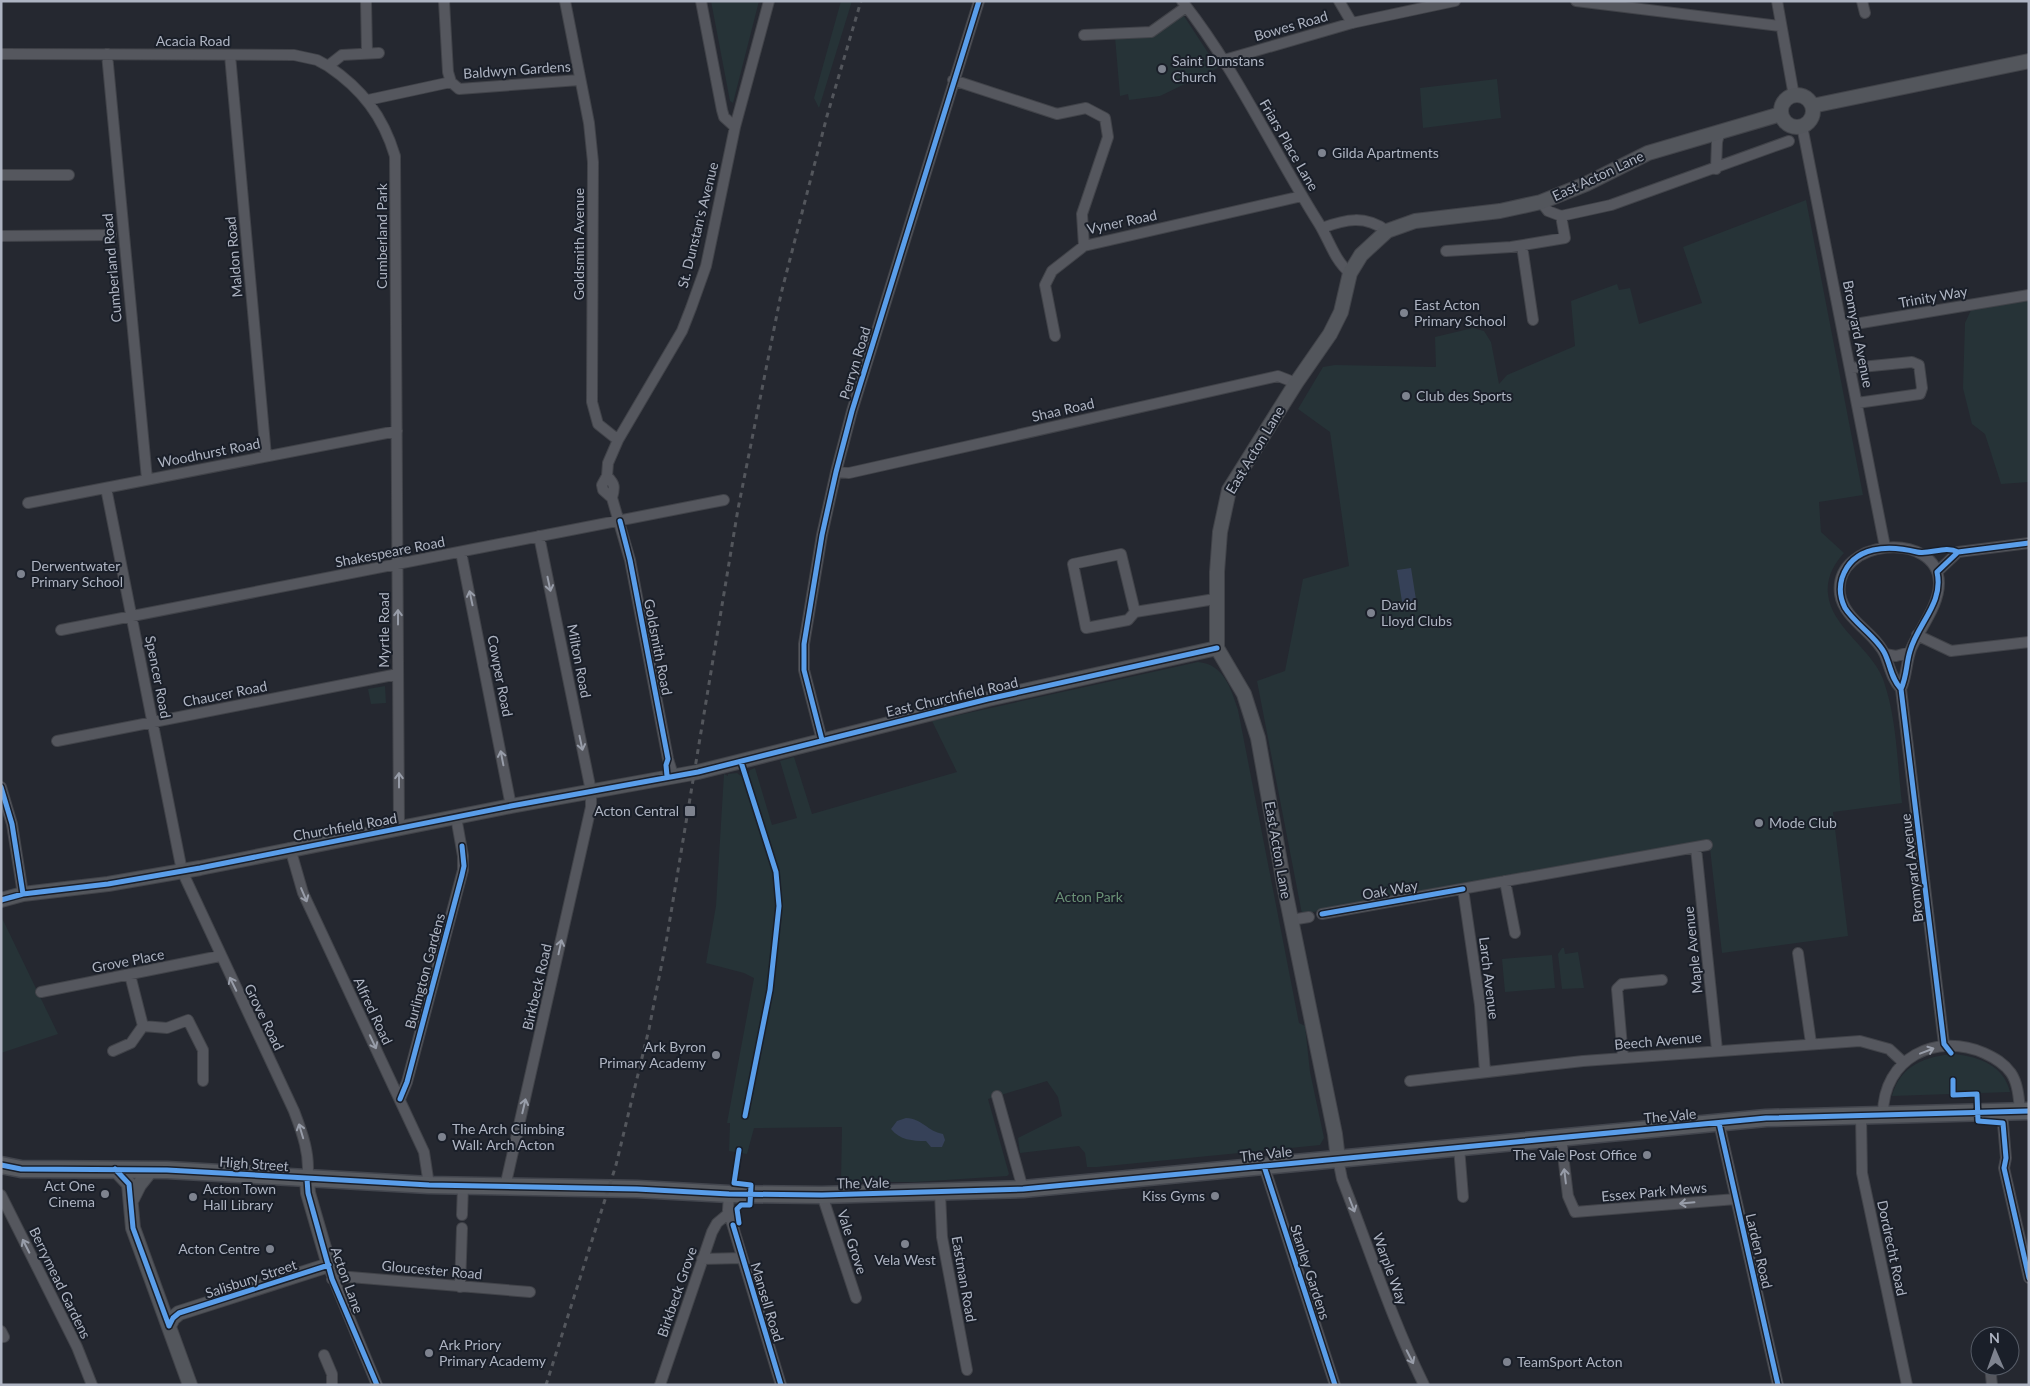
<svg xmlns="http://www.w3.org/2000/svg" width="2030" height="1386" viewBox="0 0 2030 1386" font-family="Lato,sans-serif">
<rect width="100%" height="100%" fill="#252830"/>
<!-- green -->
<path fill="#263337" d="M711 1H759L733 103 730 101Z
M841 1H852L819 108 814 98Z
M1182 13 1218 68 1160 96 1129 100 1128 94 1120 96 1115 37 1153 34Z
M1497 79 1501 118 1423 128 1420 88Z
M1806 200 1863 495 1819 502 1821 532 1844 553C1834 564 1826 578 1828 594 1831 627 1871 648 1883 679 1897 718 1897 763 1902 803L1833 812 1848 936 1722 953 1709 840 1302 914 1257 681 1285 671 1303 579 1349 566 1330 432 1298 409 1323 367 1335 365 1436 367 1435 337 1473 328 1484 331 1491 342 1499 384 1507 375 1575 346 1571 301 1617 284 1619 290 1630 288 1639 324 1702 303 1683 247Z
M2029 298V482L2001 484 1985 434 1972 424 1963 388 1965 323 1972 308Z
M1198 662C1224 664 1231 689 1238 710L1299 1023 1305 1026 1310 1072 1324 1138 1320 1145 1097 1167H1087L1085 1153 1079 1146 1020 1153 1018 1138 1062 1116 1058 1097 1047 1081 988 1099 1009 1174 1007 1176 915 1182H841L842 1127 754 1128 747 1154 729 1151 730 1123H727L754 978 744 973 706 963 716 906 724 774 728 776V774L737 773 742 777 748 775 750 770 755 768 772 825 797 818 780 761 794 757 812 814 957 772 932 721Z
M385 686 386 703 371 704 368 689Z
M1 916 58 1034 1 1053Z
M1562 948H1564L1565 954 1578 952 1584 988 1562 989 1558 954Z
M1552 955 1555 988 1505 992 1502 959Z
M1955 1054C1980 1057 2004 1066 2010 1092L1892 1096C1900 1065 1926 1056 1955 1054Z"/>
<!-- water -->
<path fill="#364158" d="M1411 568 1417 606 1403 608 1397 570Z
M906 1118C923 1119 927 1131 943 1134L945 1140 942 1147H931L926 1141C912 1141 900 1140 891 1129L897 1121Z"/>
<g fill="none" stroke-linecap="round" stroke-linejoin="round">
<defs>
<path id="street" d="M366 1 367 53
M444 1 448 72 451 82 459 89 579 80
M565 1 589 123 593 162 592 402 598 424 618 440
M701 1 722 110 724 117 735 127
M1182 1C1236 69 1272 149 1318 222 1329 239 1334 260 1350 273
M1339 1 1352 23
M1576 1 1780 26
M1777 1 1794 96
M1862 1 1865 13
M1084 35 1151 32 1186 7
M1 54 294 55 317 60 328 66 342 55 379 53
M107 54 147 479
M230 55 266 456
M1224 60 1352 23 1455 1
M328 66C362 89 383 116 395 156L399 829
M953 80 1057 114 1086 108 1105 118 1108 137 1082 214 1084 246 1302 196
M368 100 451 82
M1802 126 1885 547
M1716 169 1717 142 1720 131
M1 175H69
M1541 202 1548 211 1561 216 1611 205 1789 141
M1322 228C1346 219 1365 215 1387 231
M1 236 111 235
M1522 246 1533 320
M1446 251 1511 247 1565 238 1561 216
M1843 326 2029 295
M1055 336 1045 285 1052 271 1084 246
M1851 368 1912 362 1919 365 1922 388 1920 394 1857 403
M836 472 849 473 1278 376 1296 383
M607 476C615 484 615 487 612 498
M106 488 182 871 294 1111C302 1132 311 1156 307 1179
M28 503 397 431
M461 552 511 806
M1937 572 1958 552 2029 543
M1135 612 1128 620 1086 628 1073 564 1121 554 1135 612 1215 599
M61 630 724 500
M1917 635 1951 651 2029 642
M1885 654 1896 656 1910 652
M1901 689C1907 676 1906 662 1911 649 1920 628 1939 606 1939 583 1938 530 1833 538 1840 594 1844 620 1876 633 1885 655 1890 667 1891 678 1901 689L1944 1044
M822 740 804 670V644L822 535 836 472 852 411 979 1
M57 741 398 674
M673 775 668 759 630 560 612 498 603 490 602 485 607 476 608 463 618 440 682 331 691 308 706 266 735 127 769 1
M1 787 12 824 23 894
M290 848 303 893 424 1152 429 1185
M1696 848 1717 1050
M1505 881 1515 933
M1463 889 1480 1005 1485 1072
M1322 914 1707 845
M1291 920 1309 917
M1798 953 1811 1043
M130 975 143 1026
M41 992 220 956
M113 1051 131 1043 143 1026 167 1028 188 1020 203 1050V1081
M1623 1058 1617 989 1622 984 1662 980
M1410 1081 1583 1061 1860 1041 1889 1049 1903 1062
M997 1096 1023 1189
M400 1099 407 1082 463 870V856L456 817
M2002 1112 2006 1158 2004 1168 2029 1278
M1883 1114C1883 1058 1936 1032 1984 1053 1995 1058 2004 1063 2011 1073 2018 1083 2019 1099 2020 1111
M1861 1115 1862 1173 1907 1385
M1719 1123 1778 1385
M1561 1138 1568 1196 1575 1212 1736 1199
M1459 1147 1463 1197
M1338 1159 1342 1179C1369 1248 1391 1318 1424 1385
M1264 1166 1335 1385
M505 1187 591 807V791L539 536
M940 1193 942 1237 967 1370
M729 1194 728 1210 781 1385
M1 1195 77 1347 92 1385
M822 1195 856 1298
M462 1215 463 1186
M702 1259 742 1258
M331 1273 377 1385
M332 1279 350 1277 530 1292
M460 1287 462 1228
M1 1331 4 1337
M324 1355 332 1374V1385
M1990 1366 1992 1385
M660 1385 712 1232 717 1223 729 1213"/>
<path id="secondary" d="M1781 111a16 16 0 1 1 32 0a16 16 0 1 1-32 0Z
M1812 106 2029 61
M1 900 23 894 108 884 200 868 511 806 698 772 988 699 1217 648
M1338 1159 1335 1134 1285 890 1258 738 1244 694 1217 648V572L1220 532 1229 490 1296 383 1330 334 1341 312 1350 273 1361 255 1387 231 1415 221 1500 211 1541 202 1586 184 1648 153 1781 114
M115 1169 129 1184 133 1228 190 1385
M132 1199 139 1185 151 1170
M169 1326 173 1318 179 1313 329 1265 308 1193 307 1179"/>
<path id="primary" d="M1 1165 21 1169 167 1170 429 1185 637 1189 729 1194 822 1195 1023 1189 1766 1118 2029 1111"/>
</defs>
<!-- street casing -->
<use href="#street" stroke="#414349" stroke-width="12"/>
<!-- secondary casing -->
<use href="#secondary" stroke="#414349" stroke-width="16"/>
<!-- primary casing -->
<use href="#primary" stroke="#42454d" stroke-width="19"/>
<!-- street -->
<use href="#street" stroke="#55575e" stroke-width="10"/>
<!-- secondary -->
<use href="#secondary" stroke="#53565c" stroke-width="14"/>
<!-- primary -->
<use href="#primary" stroke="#575a60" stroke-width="16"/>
<!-- rail -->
<path stroke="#53565c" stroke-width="3" stroke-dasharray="5 5" stroke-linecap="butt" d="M546 1385 616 1165 649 1029 667 937 738 509 781 294 827 116 861 1"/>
<defs>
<path id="cycleway" d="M620 521 630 560 668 759 666 765 667 776
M1901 689C1907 676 1906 664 1910 651 1918 623 1944 603 1937 572L1958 552 2029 543
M822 740 804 670V644L822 535 836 472 852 411 979 1
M741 762 776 872 779 906 770 990 745 1116
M1 787 12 824 23 894
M1 900 23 894 108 884 200 868 511 806 698 772 988 699 1217 648
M1322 914 1463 889
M1951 1053 1944 1044 1901 689C1891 678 1891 667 1885 654 1878 638 1855 624 1845 608 1840 598 1839 588 1842 578 1853 545 1889 545 1917 552 1930 555 1945 545 1958 552
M1953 1080V1095L1977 1094 1978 1121 2003 1123 2006 1158 2004 1168 2029 1278
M400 1099 407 1082 462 875 464 866 462 846
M1719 1123 1778 1385
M739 1150 734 1183 751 1185 750 1205H741L737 1209 739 1223
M1 1165 21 1169 167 1170 429 1185 637 1189 729 1194 822 1195 1023 1189 1766 1118 2029 1111
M1264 1166 1335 1385
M115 1169 129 1184 133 1228 169 1326
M307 1179 308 1193 332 1279 377 1385
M733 1225 781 1385
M169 1326 173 1318 179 1313 329 1265"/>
</defs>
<!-- cycleway casing -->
<use href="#cycleway" stroke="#1a1f29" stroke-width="8"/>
<!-- cycleway -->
<use href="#cycleway" stroke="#5a9eea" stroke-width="5"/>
</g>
<!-- one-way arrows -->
<defs><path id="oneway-shaft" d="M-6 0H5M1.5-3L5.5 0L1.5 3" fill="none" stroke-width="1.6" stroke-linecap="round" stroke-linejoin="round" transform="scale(1.25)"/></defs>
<g stroke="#989da9">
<use href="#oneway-shaft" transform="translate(549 584) rotate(78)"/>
<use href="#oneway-shaft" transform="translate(471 598) rotate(-102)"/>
<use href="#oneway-shaft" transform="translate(398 617) rotate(-90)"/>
<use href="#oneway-shaft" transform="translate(581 743) rotate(78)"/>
<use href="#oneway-shaft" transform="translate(502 758) rotate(-101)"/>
<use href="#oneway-shaft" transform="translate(399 780) rotate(-90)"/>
<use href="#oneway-shaft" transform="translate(304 895) rotate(67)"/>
<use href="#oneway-shaft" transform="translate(560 947) rotate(-78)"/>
<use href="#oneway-shaft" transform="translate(233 984) rotate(-116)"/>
<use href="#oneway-shaft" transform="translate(373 1042) rotate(65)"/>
<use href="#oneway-shaft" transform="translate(1927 1051) rotate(-21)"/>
<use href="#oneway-shaft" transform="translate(524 1106) rotate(-77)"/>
<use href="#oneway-shaft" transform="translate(301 1131) rotate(-107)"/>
<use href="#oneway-shaft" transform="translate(1565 1176) rotate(-97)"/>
<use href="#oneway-shaft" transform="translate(1687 1203) rotate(175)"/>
<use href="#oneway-shaft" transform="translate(1352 1205) rotate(69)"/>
<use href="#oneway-shaft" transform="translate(26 1246) rotate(-117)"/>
<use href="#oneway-shaft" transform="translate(1410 1357) rotate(63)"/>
</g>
<!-- markers -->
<g fill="#7e838f" stroke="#1a1f29" stroke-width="2">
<circle cx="1162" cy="69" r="5"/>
<circle cx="1322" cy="153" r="5"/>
<circle cx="1404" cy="313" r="5"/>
<circle cx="1406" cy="396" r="5"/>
<circle cx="21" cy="574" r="5"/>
<circle cx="1371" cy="613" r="5"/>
<rect x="684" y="805" width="12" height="12" rx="2.5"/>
<circle cx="1759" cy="823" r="5"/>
<circle cx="716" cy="1055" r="5"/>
<circle cx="442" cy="1137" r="5"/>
<circle cx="1647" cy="1155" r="5"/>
<circle cx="105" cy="1194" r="5"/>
<circle cx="1215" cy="1196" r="5"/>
<circle cx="193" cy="1197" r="5"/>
<circle cx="905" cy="1244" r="5"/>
<circle cx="270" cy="1249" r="5"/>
<circle cx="429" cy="1353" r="5"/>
<circle cx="1507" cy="1362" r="5"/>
</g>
<g text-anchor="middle" stroke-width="4" stroke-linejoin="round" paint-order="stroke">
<!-- street labels -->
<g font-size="14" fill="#aeb4c2" stroke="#1a1f29">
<text transform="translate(1291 26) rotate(-16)" y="5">Bowes Road</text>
<text x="193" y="46">Acacia Road</text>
<text transform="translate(517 70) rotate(-4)" y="5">Baldwyn Gardens</text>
<text transform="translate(1289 145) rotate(60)" y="5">Friars Place Lane</text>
<text transform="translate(1598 176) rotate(-25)" y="5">East Acton Lane</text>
<text transform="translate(1122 222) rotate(-12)" y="5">Vyner Road</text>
<text transform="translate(698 225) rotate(-76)" y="5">St. Dunstan's Avenue</text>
<text transform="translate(382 236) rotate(-90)" y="5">Cumberland Park</text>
<text transform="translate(579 244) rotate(-90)" y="5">Goldsmith Avenue</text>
<text transform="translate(234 257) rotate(-95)" y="5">Maldon Road</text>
<text transform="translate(112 268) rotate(-95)" y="5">Cumberland Road</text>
<text transform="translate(1933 297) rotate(-10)" y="5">Trinity Way</text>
<text transform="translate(1858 334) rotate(79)" y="5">Bromyard Avenue</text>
<text transform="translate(855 363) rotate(-73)" y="5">Perryn Road</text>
<text transform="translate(1063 410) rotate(-13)" y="5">Shaa Road</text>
<text transform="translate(1255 450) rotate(-59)" y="5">East Acton Lane</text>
<text transform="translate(209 453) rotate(-11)" y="5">Woodhurst Road</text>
<text transform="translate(390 552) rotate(-11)" y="5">Shakespeare Road</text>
<text transform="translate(384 630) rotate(-90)" y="5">Myrtle Road</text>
<text transform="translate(658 647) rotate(79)" y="5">Goldsmith Road</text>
<text transform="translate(579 661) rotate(79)" y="5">Milton Road</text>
<text transform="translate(500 676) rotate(79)" y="5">Cowper Road</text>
<text transform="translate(158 677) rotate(79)" y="5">Spencer Road</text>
<text transform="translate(225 694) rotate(-11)" y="5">Chaucer Road</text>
<text transform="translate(952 697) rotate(-13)" y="5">East Churchfield Road</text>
<text transform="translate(345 827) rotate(-10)" y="5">Churchfield Road</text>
<text transform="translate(1278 850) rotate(80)" y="5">East Acton Lane</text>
<text transform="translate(1912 868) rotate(-97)" y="5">Bromyard Avenue</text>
<text transform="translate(1390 890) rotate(-10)" y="5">Oak Way</text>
<text transform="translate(1693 950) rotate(-96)" y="5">Maple Avenue</text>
<text transform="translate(128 961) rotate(-11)" y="5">Grove Place</text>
<text transform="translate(425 971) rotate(-75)" y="5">Burlington Gardens</text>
<text transform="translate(1489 978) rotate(83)" y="5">Larch Avenue</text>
<text transform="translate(537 987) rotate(-77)" y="5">Birkbeck Road</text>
<text transform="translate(373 1011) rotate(65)" y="5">Alfred Road</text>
<text transform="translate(264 1017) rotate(64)" y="5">Grove Road</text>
<text transform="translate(1658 1041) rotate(-5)" y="5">Beech Avenue</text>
<text transform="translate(1670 1116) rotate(-5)" y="5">The Vale</text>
<text transform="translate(1266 1154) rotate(-6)" y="5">The Vale</text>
<text transform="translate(254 1164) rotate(4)" y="5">High Street</text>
<text transform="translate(863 1183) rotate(-1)" y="5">The Vale</text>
<text transform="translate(1654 1192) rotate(-5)" y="5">Essex Park Mews</text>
<text transform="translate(852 1242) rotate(72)" y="5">Vale Grove</text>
<text transform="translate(1892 1248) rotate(78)" y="5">Dordrecht Road</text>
<text transform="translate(1759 1251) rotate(77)" y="5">Larden Road</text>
<text transform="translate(1390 1269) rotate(70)" y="5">Warple Way</text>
<text transform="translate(432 1270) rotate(5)" y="5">Gloucester Road</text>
<text transform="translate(1310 1272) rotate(72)" y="5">Stanley Gardens</text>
<text transform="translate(251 1279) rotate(-18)" y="5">Salisbury Street</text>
<text transform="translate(964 1279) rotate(80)" y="5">Eastman Road</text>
<text transform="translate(347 1280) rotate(70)" y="5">Acton Lane</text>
<text transform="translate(60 1283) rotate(64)" y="5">Berrymead Gardens</text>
<text transform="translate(677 1292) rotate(-71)" y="5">Birkbeck Grove</text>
<text transform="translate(767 1302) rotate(73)" y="5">Mansell Road</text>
</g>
<!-- poi labels -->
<g font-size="14" fill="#aeb4c2" stroke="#1a1f29" text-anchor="start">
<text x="1172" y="66">Saint Dunstans<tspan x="1172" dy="16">Church</tspan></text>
<text x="1332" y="158">Gilda Apartments</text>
<text x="1414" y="310">East Acton<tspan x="1414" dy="16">Primary School</tspan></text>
<text x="1416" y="401">Club des Sports</text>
<text x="31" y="571">Derwentwater<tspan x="31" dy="16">Primary School</tspan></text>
<text x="1381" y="610">David<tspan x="1381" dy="16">Lloyd Clubs</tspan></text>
<text x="679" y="816" text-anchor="end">Acton Central</text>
<text x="1769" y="828">Mode Club</text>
<text x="706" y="1052" text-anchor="end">Ark Byron<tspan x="706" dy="16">Primary Academy</tspan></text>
<text x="452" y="1134">The Arch Climbing<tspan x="452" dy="16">Wall: Arch Acton</tspan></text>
<text x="1637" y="1160" text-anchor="end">The Vale Post Office</text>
<text x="95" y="1191" text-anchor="end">Act One<tspan x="95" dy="16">Cinema</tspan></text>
<text x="203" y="1194">Acton Town<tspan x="203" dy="16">Hall Library</tspan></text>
<text x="1205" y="1201" text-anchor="end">Kiss Gyms</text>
<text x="260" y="1254" text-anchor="end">Acton Centre</text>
<text x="905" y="1265" text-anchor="middle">Vela West</text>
<text x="439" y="1350">Ark Priory<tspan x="439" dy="16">Primary Academy</tspan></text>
<text x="1517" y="1367">TeamSport Acton</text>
</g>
<!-- park labels -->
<g font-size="14" fill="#699075" stroke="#1a1f29">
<text x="1089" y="902">Acton Park</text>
</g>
</g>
<!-- border -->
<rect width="2030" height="1386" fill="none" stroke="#aeb4c2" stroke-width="5"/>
<!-- north arrow -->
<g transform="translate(1995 1351) rotate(358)"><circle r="24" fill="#1a1f29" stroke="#555b66"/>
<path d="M0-4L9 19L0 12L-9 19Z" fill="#7e838f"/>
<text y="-8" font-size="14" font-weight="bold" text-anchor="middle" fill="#aeb4c2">N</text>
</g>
</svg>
